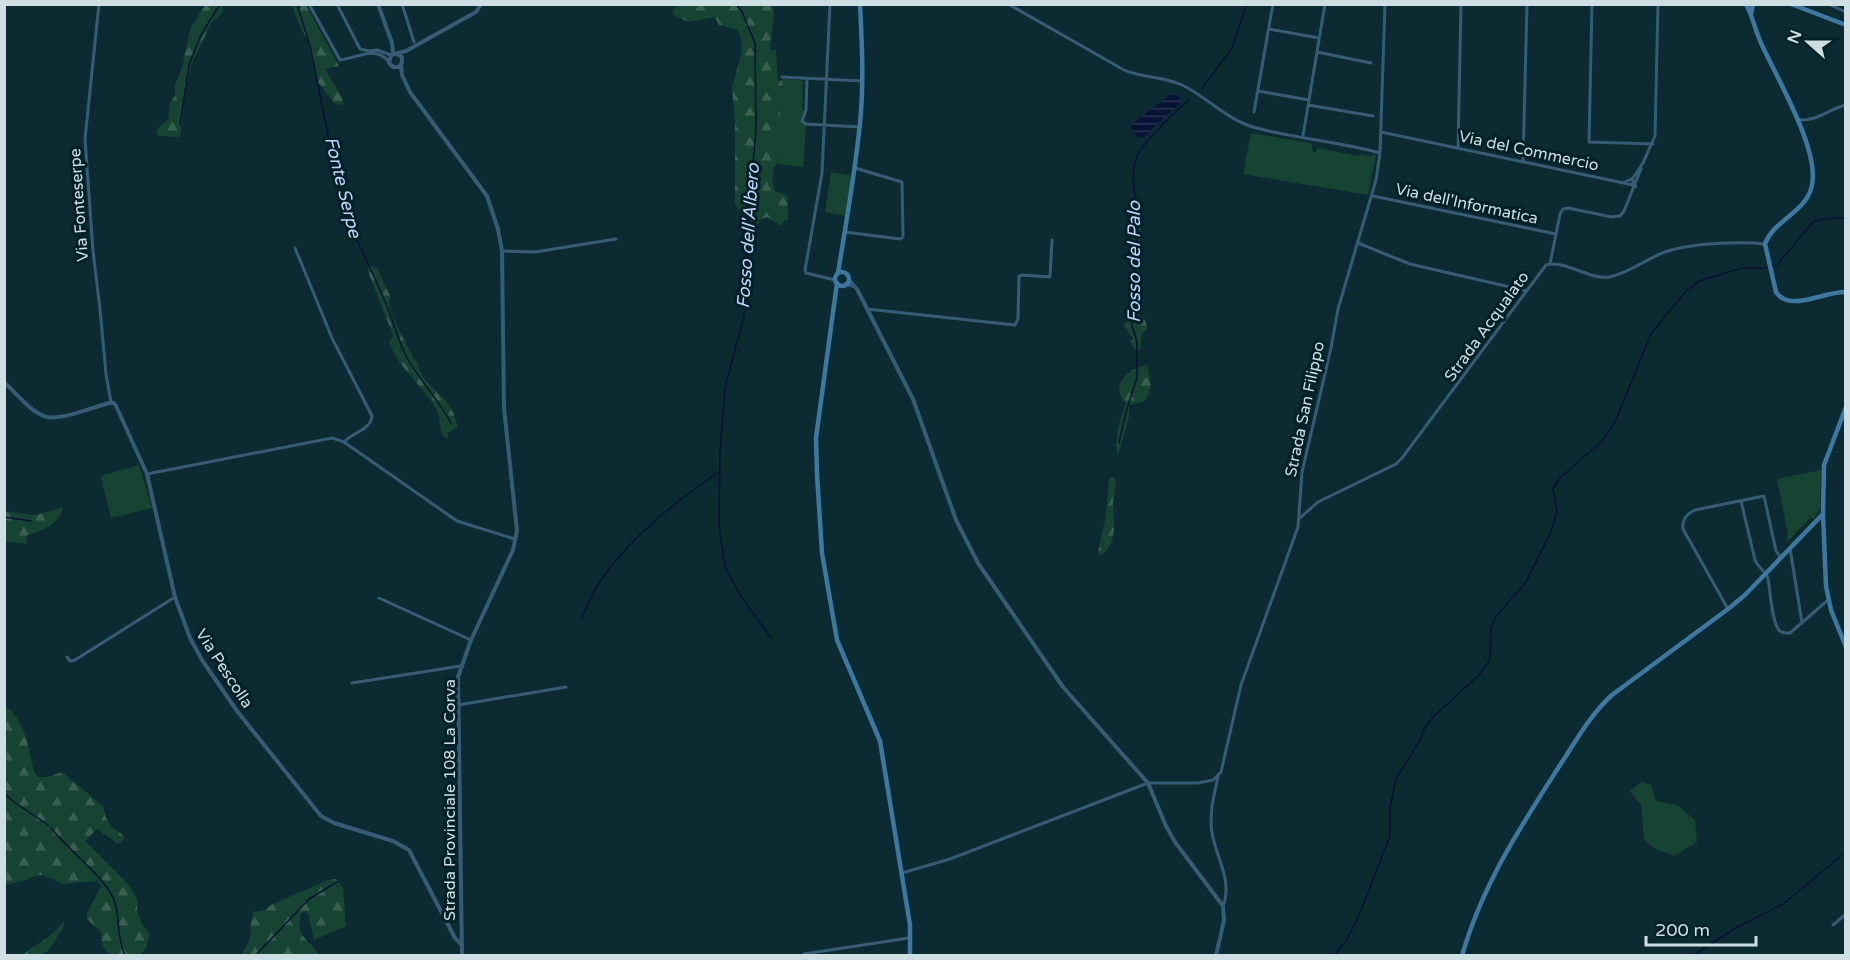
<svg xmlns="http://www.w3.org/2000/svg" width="1850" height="960" viewBox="0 0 1850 960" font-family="'Varela Round',sans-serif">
<defs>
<pattern id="forest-firs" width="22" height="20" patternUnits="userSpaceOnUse" patternTransform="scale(1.5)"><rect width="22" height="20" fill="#174432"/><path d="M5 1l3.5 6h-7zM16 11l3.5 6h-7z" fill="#385f50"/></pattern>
<pattern id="water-rules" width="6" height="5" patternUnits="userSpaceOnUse" patternTransform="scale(1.5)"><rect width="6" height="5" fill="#081235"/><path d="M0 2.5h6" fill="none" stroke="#2b3452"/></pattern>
</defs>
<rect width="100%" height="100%" fill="#0c2a31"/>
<!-- green -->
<path fill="#174432" d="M783 79 800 80 806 83 803 84 802 111 804 110 801 122 806 126 803 167 776 164Z
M1251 133 1311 143 1313 152H1315L1318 148 1358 156 1361 154 1371 156 1373 154 1376 156 1368 195 1243 174Z
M831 172 852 176 845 216 825 212Z
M139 465 152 508 111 518 101 476Z
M1821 470 1820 508 1814 519 1811 517 1787 542 1788 534 1777 479Z
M1642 782 1651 785 1656 801 1677 805 1695 820 1697 842 1674 856 1654 848 1644 839 1641 804 1636 800 1630 791Z"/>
<!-- forest -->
<path fill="url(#forest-firs)" d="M768 4 773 6C776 18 770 37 770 50H776L778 80 783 81 776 164C771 172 772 182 775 191L788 196C787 204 788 212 788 220L784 221 782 226 767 217 761 219 757 226 746 220 735 204V123L732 87 742 52 741 38 738 30 719 25 715 17 688 22 672 14 677 5Z
M205 5H223L222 13 212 22 191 65 186 86 180 137 158 136 156 133 159 127 168 120 170 103 175 96V85L182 68 190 29Z
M292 5H306L339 66 325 69 343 99V105L335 104 316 80 307 38 301 29Z
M1142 206 1136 313C1144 316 1147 322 1147 330L1142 333 1140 351 1134 349 1130 341 1134 339 1124 326 1131 311 1132 221 1138 207Z
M370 266 377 268 390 296 389 303 393 318 414 359 418 363C419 381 440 391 449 405 453 411 456 420 458 427L447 433 449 436 446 438 442 435 438 412 430 399 400 363 389 343 393 335 367 269Z
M1147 365C1151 379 1153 388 1145 401L1129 405V417L1118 455C1114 439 1120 419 1126 403 1109 387 1128 367 1147 365Z
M1109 477 1115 478C1117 486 1114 493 1113 502 1113 519 1119 544 1101 555L1098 551 1106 517Z
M63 507C62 521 41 533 27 535L26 544 5 541V511L36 515Z
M4 704C28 726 27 743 34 772L38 777H48L62 772 103 806 106 818 111 826 124 836 123 840 118 844 97 829 85 841 130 886 138 901 137 910 142 924 150 934 146 948 140 955H109C104 947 99 944 102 933L87 919V913L101 886 97 881 63 884 43 875 35 876 26 880 5 885Z
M336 879 343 888 346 926 314 940 308 914 304 912 301 913C295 938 308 937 319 955H241C255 936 248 932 253 912L265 910 271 905 328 880Z
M65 920C63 931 62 929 57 937 47 956 42 956 22 955 37 943 54 936 65 920Z"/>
<!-- water -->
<path fill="url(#water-rules)" d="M1175 94 1178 96 1181 102 1141 140 1131 128 1132 124 1170 95Z"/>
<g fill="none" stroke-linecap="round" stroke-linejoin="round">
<!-- stream -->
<path stroke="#081235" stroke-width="1.5" d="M297 4 310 46 342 204C354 239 373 271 387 306 394 323 398 341 407 358 420 381 439 400 451 423
M736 4 742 12 755 43 756 130 747 235V304L725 388 720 451 719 525 725 567 742 598 771 638
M1202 88 1231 50 1247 4
M180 125 189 65 201 35 220 4
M1119 443 1127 408 1137 378V342L1132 326C1134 291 1137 255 1137 220 1137 199 1129 177 1137 156 1144 141 1177 110 1190 99
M4 517 31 521
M582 618C588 604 594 589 603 577 633 535 676 501 719 472
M4 793 14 802 48 825
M51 828C68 850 105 877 114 900 118 910 118 921 119 932 120 940 122 948 125 956
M255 956 309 899 337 882
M1334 956 1346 941 1358 918 1390 836V808L1396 779 1420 740 1425 727 1434 716 1478 676 1490 660 1491 628 1496 616 1525 584 1551 532 1557 511 1553 489 1559 479 1603 440 1615 422 1651 334 1686 291 1699 281 1742 268H1764L1777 265 1812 223 1823 219 1846 218
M1692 956 1734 929 1783 904 1846 852"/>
<!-- minor -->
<path stroke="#385b75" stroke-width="3" d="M99 4 85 139 93 251 100 309 106 374 111 402
M309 4 340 60C357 58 376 45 388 61
M337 4 360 49
M402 4 414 42
M830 4 822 173 805 270 806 273 835 280
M1008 4 1124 70C1142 78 1164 76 1182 85 1207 97 1226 119 1253 127 1295 139 1339 141 1380 153
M1592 4 1589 142 1653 144
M1639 4H1701
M1828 4 1846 12
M1269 29 1319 38
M360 49 369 51 377 50 391 55
M1317 52 1371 63
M782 77 861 81
M807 79 806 110 802 121 806 124 860 127
M1258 91 1309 100
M1308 105 1373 116
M1254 112 1273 4
M1798 119C1812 124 1831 108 1846 105
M1381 132 1633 185V178
M1303 136 1325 4
M1458 148 1461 4
M1523 161 1527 4
M1625 182 1633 178 1643 163 1655 136 1658 4
M1373 196 1556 234
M845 232 900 239 903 237 902 182 855 168
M1358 243 1410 264 1527 291
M295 248 332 338 372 416C371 430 353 432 344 442
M502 251 535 252 616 239
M1550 264 1560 214 1563 209 1568 208 1612 217 1620 216 1624 211 1641 169
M867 309 1015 325 1018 319 1019 276 1023 275 1050 277 1052 240
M147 474 332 438 344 442 457 521 515 539
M1741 501 1755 560C1758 567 1765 571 1768 578 1770 589 1772 626 1780 631 1784 634 1786 633 1790 633L1828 600
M1300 518 1318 502 1396 464 1402 458 1546 265C1564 259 1589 280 1609 277 1627 274 1643 261 1660 254 1685 243 1738 241 1765 244
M1790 548 1802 623
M379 598 471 640
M1728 609 1683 529C1682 520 1686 514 1695 510L1764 496 1776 551 1781 558
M67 657 70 661 75 660 175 597
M352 683 461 666
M458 705 566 687
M1218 777C1214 795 1209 814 1212 833 1216 857 1233 881 1223 906
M902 873 950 859 1148 783H1198L1213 780 1221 772 1241 685 1298 527 1302 472 1331 348 1338 309 1376 180 1380 153 1385 4
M1833 925 1846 914
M804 954 909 938"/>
<!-- tertiary -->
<path stroke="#385b75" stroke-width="4" d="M378 4 392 43 393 54
M397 54 402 57V62L399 67H393L389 63 391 55 406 51 476 12 481 4
M401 65 402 75 410 92 487 196 498 229 502 251 504 408 517 531 513 550 471 640 458 677 462 956
M1633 185 1635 186
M849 280 857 289 913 399 956 520 978 563 1063 687 1148 783 1166 826 1175 842 1223 906 1224 920 1216 956
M846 284 854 286
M4 382C15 392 31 412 44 416 59 422 93 407 109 403H114L116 406 147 474 175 597 190 638 202 660 237 711 321 816 334 823 393 841 409 850 455 938 462 945"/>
<!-- secondary -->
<path stroke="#3e78a1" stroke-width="4.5" d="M1746 4C1753 17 1755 30 1761 43 1776 77 1823 154 1811 189 1803 214 1774 220 1765 244L1776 292C1790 313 1824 291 1846 292
M1791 4 1846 25
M1751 14 1753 4
M835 279a7 7 0 1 1 14 0a7 7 0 1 1-14 0Z
M838 273C846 223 855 174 860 123 864 84 862 44 860 4
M837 283 816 438 817 474 822 553 837 640 880 741 910 925V956
M1846 407 1824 465 1823 514 1826 586 1831 610 1846 647
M1462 956C1482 885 1521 826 1560 765 1576 741 1590 715 1612 695L1728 609 1745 595 1823 514"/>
</g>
<g text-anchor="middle" stroke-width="6" stroke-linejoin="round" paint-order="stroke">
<!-- street labels -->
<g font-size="16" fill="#cedfe3" stroke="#022027">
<text transform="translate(1529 150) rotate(12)" y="6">Via del Commercio</text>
<text transform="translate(1467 203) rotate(12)" y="6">Via dell'Informatica</text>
<text transform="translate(78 205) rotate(-94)" y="6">Via Fonteserpe</text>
<text transform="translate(1486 326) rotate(-54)" y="6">Strada Acqualato</text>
<text transform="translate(1304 409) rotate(-78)" y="6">Strada San Filippo</text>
<text transform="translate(225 668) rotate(57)" y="6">Via Pescolla</text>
<text transform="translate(449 800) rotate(-90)" y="6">Strada Provinciale 108 La Corva</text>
</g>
<!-- water labels -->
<g font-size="18" font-style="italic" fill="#c1d2fb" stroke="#022027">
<text transform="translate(343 187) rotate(76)" y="6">Fonte Serpe</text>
<text transform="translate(748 236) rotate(-86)" y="6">Fosso dell'Albero</text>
<text transform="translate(1134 262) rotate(-90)" y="6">Fosso del Palo</text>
</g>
</g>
<!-- border -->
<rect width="1850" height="960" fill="none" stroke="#cedfe3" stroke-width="12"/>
<!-- north arrow -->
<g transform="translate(1808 42) rotate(291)" stroke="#022027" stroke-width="4.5" paint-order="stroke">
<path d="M0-4.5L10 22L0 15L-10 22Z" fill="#cedfe3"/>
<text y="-9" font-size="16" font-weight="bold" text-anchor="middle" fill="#cedfe3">N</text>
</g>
<!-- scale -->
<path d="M1646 936v9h110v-9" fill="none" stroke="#cedfe3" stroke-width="3"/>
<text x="1655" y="936" font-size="18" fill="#cedfe3" stroke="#022027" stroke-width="4.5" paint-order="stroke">200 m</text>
</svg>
